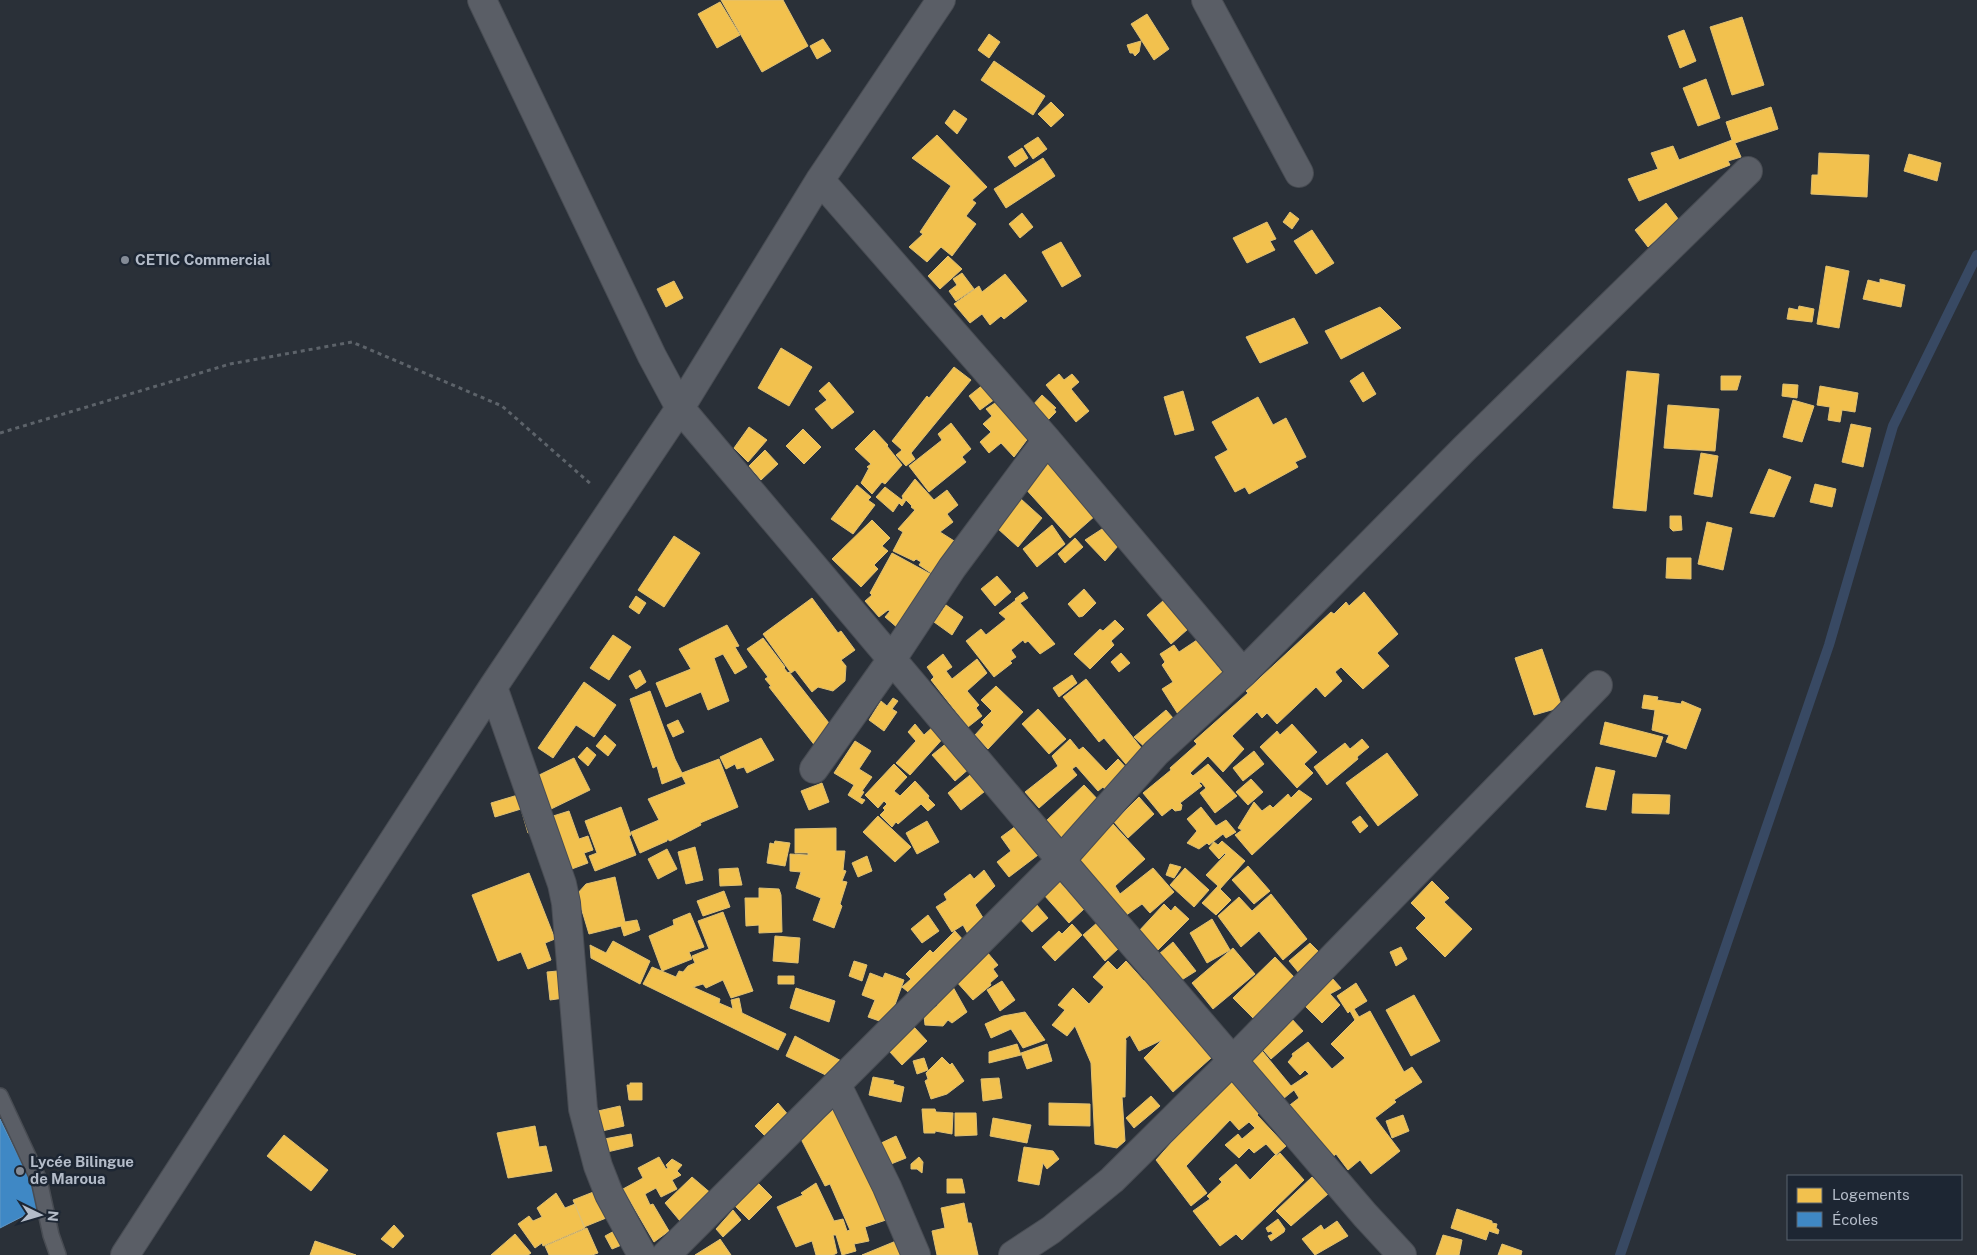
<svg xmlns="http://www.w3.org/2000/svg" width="1977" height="1255" viewBox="0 0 1977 1255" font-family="'Public Sans',sans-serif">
<rect width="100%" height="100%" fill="#2a3038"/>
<!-- homes -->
<path fill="#f2c14e" stroke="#dfc073" d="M721 0H783L808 46 762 72Z
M720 2 740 35 717 48 698 14Z
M1147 14 1169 49 1154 60 1131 24Z
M1742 17 1764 85 1732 95 1710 27Z
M1684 30 1696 61 1680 68 1668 36Z
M989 34 1000 42 989 58 978 50Z
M823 39 831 51 817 59 810 46Z
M1141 41 1139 52 1135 56 1133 53H1130L1127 45Z
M994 61 1045 96 1033 115 981 80Z
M1706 79 1720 118 1698 126 1683 88Z
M1051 102 1064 115 1051 127 1038 114Z
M1771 107 1778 129 1735 143 1741 157 1728 161 1730 165 1639 201 1628 179 1658 169 1651 153 1673 146 1679 160 1695 154 1732 140 1726 122Z
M954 110 967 119 957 134 945 123Z
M937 135 987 187 972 200 976 203 966 216 976 224 952 256 941 247 927 262 909 247 923 234 920 232 951 186 912 158Z
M1038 137 1047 149 1033 159 1024 146Z
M1022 148 1028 158 1015 167 1008 157Z
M1819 153 1869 155 1867 197 1811 194 1812 175H1818Z
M1909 154 1941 163 1937 181 1904 171Z
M1043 158 1055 176 1006 208 994 189Z
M1666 203 1679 220 1648 247 1635 230Z
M1290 212 1299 219 1292 229 1283 222Z
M1022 213 1033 227 1020 238 1009 224Z
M1267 222 1276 239 1270 241 1275 250 1247 263 1233 238Z
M1312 230 1334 263 1316 274 1294 241Z
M1061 242 1081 276 1062 287 1042 252Z
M948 256 962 269 940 289 928 276Z
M1826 266 1849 271 1839 328 1817 324Z
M962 273 974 289 956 301 949 291 957 285 953 279Z
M1005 274 1027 301 1004 319 1001 316 990 325 982 314 970 323 954 304 979 286 982 292Z
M1880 279 1905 285 1901 307 1863 299 1868 280 1880 283Z
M674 281 683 298 666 307 657 289Z
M1799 306 1814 309 1812 322 1787 319 1789 308 1798 310Z
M1380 307 1401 328 1341 359 1325 331Z
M1294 318 1308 343 1260 363 1246 337Z
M781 348 812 367 789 406 758 388Z
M954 367 971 380 911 453 915 459 906 466 896 455 902 450 892 441 927 396 929 398Z
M1627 371 1659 374 1646 511 1613 508Z
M1363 372 1376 394 1363 402 1350 381Z
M1059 374 1064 380 1072 374 1079 382 1071 389 1089 411 1076 422 1046 385Z
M1721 376H1741L1737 390H1721Z
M829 382 854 412 832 429 815 409 827 400 819 391Z
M984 384 995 399 980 410 969 396Z
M1783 384 1798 385 1797 398 1782 396Z
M1820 386 1858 393 1855 412 1842 410 1840 422 1828 420 1830 407 1817 405Z
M1183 391 1194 430 1175 435 1164 397Z
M1042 395 1056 408 1054 409 1056 412 1046 422 1031 407Z
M1258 397 1273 425 1286 418 1306 457 1295 462 1298 467 1249 494 1245 487 1235 492 1215 457 1228 450 1212 422Z
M1793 400 1814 406 1802 442 1783 437Z
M998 401 1029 437 1014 457 1001 443 989 453 980 442 991 432 983 424 992 416 986 409Z
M1668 405 1719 409 1715 451 1664 448Z
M951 423 971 449 962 457 966 462 929 492 909 466 942 440 938 434Z
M1851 424 1871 428 1863 467 1842 462Z
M749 427 767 440 748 462 734 448Z
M803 429 821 447 804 464 786 446Z
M874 430 888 445 887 446 902 465 885 484 882 482 872 494 861 483 869 468 867 467 871 464 855 449Z
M765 450 778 464 761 480 749 466Z
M1701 453 1718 456 1712 497 1694 494Z
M1045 459 1096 515 1070 538 1023 486Z
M1769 469 1791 477 1774 517 1750 513Z
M915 479 934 500 947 490 958 505 947 514 953 522 940 532 959 544 937 577 919 565 921 562 916 559 914 561 893 551 903 532 898 529 915 510 911 507 912 506 906 500 902 506 899 503 893 512 876 497 885 487 902 500 903 498 902 496Z
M1815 484 1836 489 1832 507 1810 502Z
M857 485 871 497 868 500 875 505 853 534 831 519Z
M1021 499 1042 518 1018 547 997 528Z
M1670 516H1681L1682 530 1673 531 1670 528Z
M872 520 890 538 882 546 888 551 874 565 878 569 861 587 832 559Z
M1707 522 1732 528 1723 570 1698 564Z
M1052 525 1065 544 1037 567 1023 549Z
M1102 529 1118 546 1105 561 1085 540Z
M674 536 700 553 664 607 638 590Z
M1075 538 1083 547 1065 563 1058 554Z
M892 553 936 577 899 629 885 617 890 611 888 610 879 617 865 601 872 595 870 593Z
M1667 558H1691V579L1666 578Z
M997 576 1011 592 995 606 981 589Z
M1084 589 1096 603 1083 616 1079 617 1068 604Z
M1024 592 1028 598 1020 603 1055 644 1040 654 1028 641 1025 643 1023 640 1011 650 1016 657 1010 661 1012 663 994 677 966 641 981 629 986 635 1006 619 999 613 1016 600 1015 599Z
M1364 592 1398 634 1377 653 1389 666 1363 689 1341 667 1335 672 1342 681 1325 697 1316 687 1277 724 1267 713 1262 718 1257 712 1232 736 1244 749 1223 772 1208 756 1190 773 1193 776 1208 764 1237 796 1215 813 1200 793 1206 788 1201 782 1199 783 1202 786 1180 803 1182 805 1181 810 1175 811 1172 808 1162 816 1143 793 1171 770 1170 768 1197 744 1194 741 1248 693 1246 691 1331 612 1334 614 1346 602 1349 606Z
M636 596 646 603 639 614 629 607Z
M812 598 838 633 841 631 855 650 841 660 846 666 845 681 833 691 818 687 812 692 795 670 791 673 763 634Z
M1164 600 1188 629 1171 644 1147 615Z
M946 605 963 617 952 635 934 622Z
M1115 620 1124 629 1111 641 1114 645 1090 669 1074 654 1100 629 1103 631Z
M727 625 739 646 735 647 747 667 735 674 723 654 714 658 729 701 708 710 701 692 666 707 656 683 691 669 679 649Z
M613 635 631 647 609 680 590 668Z
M763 638 785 667 784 668 788 673 789 672 836 732 816 747 769 687 771 686 765 679 768 677 747 649Z
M1197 640 1226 677 1183 722 1162 689 1173 682 1162 665 1165 662 1160 654 1174 645 1179 652Z
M1542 649 1562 707 1534 715 1515 658Z
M1121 653 1130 663 1119 672 1111 662Z
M943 654 952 667 946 671 952 679 977 659 987 673 967 691 979 705 976 708 982 716 968 727 931 680 934 677 927 667Z
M640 670 646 682 636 689 629 676Z
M1072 675 1077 683 1059 697 1053 688Z
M1086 679 1147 755 1130 769 1104 738 1099 742 1063 697Z
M584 682 616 705 594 737 576 725 553 758 538 748Z
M996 686 1023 712 988 749 975 735 984 725 981 722 992 711 981 700Z
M650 691 675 759 682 773 719 759 738 807 700 823 701 825 670 841 667 839V841L640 853 631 832 659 820 648 799 686 784 682 776 662 784 657 766 653 768 630 699Z
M1644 695 1658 697 1657 700 1681 704 1682 701 1701 709 1686 749 1666 742 1669 735 1652 730 1655 710 1642 708Z
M893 698 898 701 892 709 897 712 884 731 869 720 881 701 887 706Z
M1038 709 1066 739 1049 754 1022 724Z
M1166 710 1180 726 1151 753 1134 737Z
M678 720 684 732 673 737 667 725Z
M1605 722 1663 737 1656 757 1600 744Z
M915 724 924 735 936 724 946 735 910 775 896 763 916 741 908 732Z
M1292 724 1317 752 1304 764 1313 773 1297 788 1260 747 1277 731 1280 735Z
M605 735 616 745 608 756 596 746Z
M761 738 774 760 747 773 744 767 737 769 735 764 726 769 720 757Z
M1070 739 1079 750 1083 747 1106 771 1118 759 1132 774 1110 795 1103 787 1098 791 1076 766 1072 769 1077 775 1039 808 1025 792 1058 766 1052 756Z
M1362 739 1369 747 1357 757 1358 759 1327 785 1314 767 1345 743 1350 749Z
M855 741 871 751 859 769 872 777 862 791 864 792 860 798 865 800 862 804 848 795 854 785 834 773Z
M948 742 971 767 955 781 932 755Z
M587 747 596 755 588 766 578 757Z
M1254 751 1264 764 1243 781 1233 768Z
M1387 753 1418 795 1378 826 1346 783Z
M574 758 590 790 549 810 533 778Z
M894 764 907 777 894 791 900 796 915 781 929 796 928 798 935 805 928 811 921 804 898 824 896 822 892 827 880 815 885 810 883 808 887 804 884 801 878 808 865 795Z
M1596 767 1615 771 1606 810 1586 807Z
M975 771 989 788 961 810 948 793Z
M1251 779 1263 792 1248 805 1236 792Z
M822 783 829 802 809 810 801 791Z
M1084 785 1103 805 1064 840 1046 821Z
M1299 790 1312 799 1252 855 1235 835 1242 830 1238 828 1254 802 1262 811 1270 805 1273 808 1288 794 1291 798Z
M528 792 539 830 528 833 521 809 495 817 491 803Z
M1633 794 1670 795 1669 814 1632 813Z
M1139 797 1154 814 1128 838 1114 822Z
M621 807 631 835 629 836 636 855 595 871 589 856 597 853 585 821Z
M1201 807 1216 826 1226 820 1236 832 1226 838 1223 834 1209 845 1207 843 1199 849 1187 843 1197 831 1187 819Z
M569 811 579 839 588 836 593 850 584 853 588 863 569 870 550 817Z
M878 816 911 847 895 862 863 832Z
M1360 816 1368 826 1360 833 1352 822Z
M927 821 939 842 917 854 906 833Z
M1113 824 1145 859 1115 886 1120 894 1153 868 1174 892 1150 913 1142 904 1125 916 1106 894 1108 892 1077 859Z
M1016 826 1038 855 1009 877 997 862 1011 851 1001 837Z
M836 828V851H845L843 870 846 871 842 881 847 882 840 904 842 906 834 928 813 920 821 898 796 888 801 872 790 871V854L808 855V853H795V829Z
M775 841 790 843 785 866 767 863 770 843 774 844Z
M1222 841 1245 861 1220 889 1231 900 1216 915 1202 903 1218 886 1206 875 1226 854 1225 853 1219 859 1209 848 1214 842 1218 845Z
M695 847 703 880 686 884 678 852Z
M667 849 677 869 658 879 648 859Z
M867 856 872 871 858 877 852 863Z
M1170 864 1181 867 1174 878 1166 875Z
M1248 866 1270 891 1254 904 1232 880Z
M738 868 742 885 720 886 719 869Z
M1185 868 1209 890 1194 907 1170 885Z
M984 870 995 886 975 905 985 921 968 934 963 925 952 932 936 907 947 900 944 894 970 874 974 879Z
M529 873 555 939 545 943 551 960 528 969 521 952 498 961 472 895Z
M615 877 625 922 637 920 640 930 624 936 621 926 589 934 577 894 586 884Z
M1058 880 1084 909 1069 923 1044 895Z
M1432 881 1449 898 1444 902 1472 929 1445 957 1416 928 1426 918 1411 903Z
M759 888 779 889 781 895 782 932 759 933V925L746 926 745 898H759Z
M724 891 730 907 703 916 697 901Z
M1271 894 1307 939 1283 960 1259 931 1241 947 1218 916 1239 897 1252 911Z
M1036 904 1048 918 1032 932 1020 919Z
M1164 904 1171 911 1175 906 1189 919 1157 951 1138 932Z
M723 912 753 991 731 998 723 980 706 988 703 984 693 987 720 999 719 1003 733 1009 731 1000 739 998 742 1013 786 1034 778 1050 643 984 652 967 676 977 679 971 683 972 688 966 695 963 692 956 709 949 698 921Z
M690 913 704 947 689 952 692 959 662 971 649 936 674 925 673 920Z
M928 915 939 931 922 943 911 929Z
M1212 919 1230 950 1207 963 1190 933Z
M1098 922 1119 948 1105 961 1083 935Z
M1072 924 1082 935 1055 961 1042 947 1059 931 1062 934Z
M955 931 965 942 912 995 902 987 911 979 906 974 930 950 933 953Z
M775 936 800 938 798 963 773 961Z
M613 941 650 961 640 984 591 958 590 945 606 953Z
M1173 942 1196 971 1180 981 1159 954Z
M1310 943 1320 953 1299 973 1289 961Z
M1401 947 1407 959 1396 966 1390 952Z
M1233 948 1255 974 1213 1009 1192 983Z
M987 952 998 965 993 969 998 976 990 983 991 985 973 1000 955 980Z
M1275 957 1294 977 1253 1018 1233 998Z
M854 961 867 965 862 981 849 976Z
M1108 961 1117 970 1126 961 1144 981 1146 980 1211 1058 1173 1092 1144 1058 1162 1040 1139 1051 1130 1035 1125 1039 1126 1040 1125 1097H1122L1125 1141 1117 1148 1095 1144 1091 1063 1075 1026 1067 1036 1052 1025 1065 1010 1058 1005 1073 988 1089 1004 1104 987 1093 977Z
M568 970 571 997 550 1000 547 972Z
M870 973 883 978 885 973 904 980 888 1024 868 1017 875 1000 862 995Z
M778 976H794V984H778Z
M1332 978 1341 988 1330 994 1340 1005 1322 1023 1305 1006Z
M1002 981 1015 1000 1000 1011 987 990Z
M1356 983 1367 1001 1354 1009 1359 1017 1370 1011 1404 1072 1412 1067 1422 1082 1394 1100 1396 1102 1375 1118 1400 1151 1371 1174 1360 1160 1348 1170 1336 1154 1330 1159 1286 1108 1299 1098 1294 1090 1278 1103 1241 1061 1258 1046 1291 1086 1309 1074 1305 1070 1300 1075 1288 1062 1293 1056 1292 1054 1308 1042 1332 1069 1345 1058 1331 1044 1355 1020 1350 1011 1348 1013 1337 996Z
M953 987 967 1012 952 1023 948 1020 943 1026 925 1025 924 1016 938 1005 936 1003Z
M796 988 835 1001 829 1022 790 1008Z
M1414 995 1440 1041 1411 1056 1386 1010Z
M1025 1012 1045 1040 1023 1048 1011 1029 991 1038 985 1024 1003 1016Z
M1290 1017 1303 1031 1271 1059 1259 1045Z
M914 1027 927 1041 902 1065 889 1051Z
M795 1036 845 1063 832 1078 786 1056Z
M1017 1044 1021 1055 989 1063V1052Z
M1047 1044 1052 1061 1027 1069 1021 1053Z
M942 1057 950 1065 952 1063 964 1081 947 1094 931 1099 925 1081 928 1079 926 1073Z
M924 1058 928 1070 917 1074 913 1061Z
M873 1077 894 1081 893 1084 904 1087 901 1102 869 1095Z
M999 1078 1002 1098 983 1101 981 1079Z
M1232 1082 1259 1113 1257 1115 1286 1146 1276 1155 1266 1144 1254 1153 1249 1148 1239 1158 1225 1145 1238 1134 1242 1139 1255 1128 1249 1122 1239 1130 1230 1120 1186 1166 1207 1193 1191 1206 1156 1160 1211 1098 1213 1099Z
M630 1083H642V1100H629L627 1085H630Z
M1151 1096 1160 1106 1134 1128 1126 1118Z
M778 1103 790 1117 768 1139 755 1126Z
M1049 1103 1090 1104V1126L1049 1125Z
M620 1106 624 1126 602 1131 598 1111Z
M835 1108 889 1219 865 1227 869 1241 854 1244 856 1251 842 1255 836 1235H833L837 1253 833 1255H816L812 1241 796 1247 777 1207 803 1195 801 1193 816 1183 834 1221 843 1219 847 1231 850 1230 830 1184 825 1186 801 1139Z
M922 1109H935L936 1112 953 1113 952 1134 935 1131V1133H924Z
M955 1113H976L977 1135 955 1136Z
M1403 1115 1409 1131 1392 1138 1386 1121Z
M993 1118 1031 1125 1027 1143 990 1136Z
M535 1126 539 1147 546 1146 552 1171 508 1178 497 1133Z
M631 1134 633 1146 607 1152 604 1139Z
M284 1135 328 1170 311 1191 267 1156Z
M896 1136 906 1158 886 1166 877 1145Z
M1024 1147 1053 1151 1059 1159 1047 1169 1043 1163 1039 1185 1018 1181Z
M1280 1153 1304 1180 1242 1240 1236 1234 1220 1246 1193 1211 1210 1199 1207 1196 1222 1182 1219 1179 1236 1164 1250 1180 1275 1155 1276 1156Z
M659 1157 666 1169 668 1168 666 1165 672 1159 682 1165 677 1171 681 1175 672 1180 677 1189 661 1197 656 1188 645 1194 650 1205 653 1204 669 1231 654 1242 623 1189 643 1178 638 1168Z
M919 1157 923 1162 922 1173 917 1169H911V1164Z
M692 1177 713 1195 680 1221 665 1203Z
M1312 1177 1328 1194 1291 1226 1276 1211Z
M947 1179H962L965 1193H947Z
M758 1183 772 1197 749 1220 735 1206Z
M601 1189 611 1216 584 1227 573 1200Z
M556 1193 565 1208 575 1204 585 1228 543 1246 542 1243 535 1248 518 1224 529 1216 533 1221 542 1217 537 1208Z
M964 1203 968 1223H971L978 1255H937L932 1231 945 1228 941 1208Z
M1457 1209 1492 1221V1223L1497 1224 1496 1228 1499 1230 1498 1234 1489 1231 1486 1240 1451 1228Z
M733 1210 741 1220 723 1237 716 1229Z
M1278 1219 1285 1229 1284 1232 1271 1241 1268 1236 1273 1234 1271 1231 1268 1232 1266 1228Z
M1337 1221 1348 1236 1315 1255 1302 1239 1321 1225 1324 1230Z
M394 1225 404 1236 393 1248 381 1239Z
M587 1228 598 1253 592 1255H549L545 1246Z
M616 1230 624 1244 612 1249 605 1236Z
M515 1234 531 1253 528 1255H491Z
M1443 1235 1462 1240 1459 1255H1436Z
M720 1239 731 1255H695L719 1240Z
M315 1241 356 1255H310Z
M896 1241 903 1255H862Z
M1502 1244 1522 1251 1521 1255H1498Z"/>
<!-- schools -->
<path fill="#3f88c5" stroke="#6298c6" d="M0 1119 43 1206 0 1228Z"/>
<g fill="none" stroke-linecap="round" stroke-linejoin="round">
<!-- stream -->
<path stroke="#384963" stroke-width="10" d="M1620 1255 1829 645 1893 426 1977 255"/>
<defs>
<path id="lane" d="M0 1096 39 1180 51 1235 58 1255"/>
<path id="street" d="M482 0 652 356 680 408 1061 860 1365 1215 1402 1255
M1206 0 1299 173
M820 180 1047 440 1243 673
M493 687 562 884 566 903 583 1109 598 1166 609 1194 642 1255
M814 769 892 659 952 568 1047 440
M837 1085 887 1187 916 1255
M125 1255 493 687 680 408 820 180 941 0
M666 1255 1061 860 1156 753 1243 673 1465 448 1748 171
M1013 1255 1051 1230 1112 1180 1233 1060 1598 685"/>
</defs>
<!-- lane casing -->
<use href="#lane" stroke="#484c53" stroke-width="18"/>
<!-- street casing -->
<use href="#street" stroke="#484c53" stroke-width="30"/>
<!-- path -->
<path stroke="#5d636a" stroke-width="3" stroke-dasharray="4 4" stroke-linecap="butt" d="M0 433 230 364 352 342 502 406 592 485"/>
<!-- lane -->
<use href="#lane" stroke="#5a5e66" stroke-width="15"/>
<!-- street -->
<use href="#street" stroke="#5a5e66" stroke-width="28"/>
</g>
<!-- markers -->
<g fill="#848b96" stroke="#1d2633" stroke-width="2">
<circle cx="125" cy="260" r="5"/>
<circle cx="20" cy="1171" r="5"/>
</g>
<g text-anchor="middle" stroke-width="5" stroke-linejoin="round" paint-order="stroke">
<!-- poi labels -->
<g font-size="15" font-weight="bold" fill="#b4bcc9" stroke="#1d2633" text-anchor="start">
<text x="135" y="265">CETIC Commercial</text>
<text x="30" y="1167">Lycée Bilingue<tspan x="30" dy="17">de Maroua</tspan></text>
</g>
</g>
<!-- legend -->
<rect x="1787" y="1175" width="175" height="65" fill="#1d2633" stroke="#59626f"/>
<rect x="1797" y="1188" width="25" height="15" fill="#f2c14e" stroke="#59626f"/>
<text x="1832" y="1200" font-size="15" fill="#b4bcc9">Logements</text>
<rect x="1797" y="1212" width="25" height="15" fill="#3f88c5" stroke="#59626f"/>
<text x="1832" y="1225" font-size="15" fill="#b4bcc9">Écoles</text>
<!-- north arrow -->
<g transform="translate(40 1215) rotate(95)" stroke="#1d2633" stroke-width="4" paint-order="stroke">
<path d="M0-4L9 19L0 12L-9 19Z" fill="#b4bcc9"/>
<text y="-8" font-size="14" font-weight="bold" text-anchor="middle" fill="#b4bcc9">N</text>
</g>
</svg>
